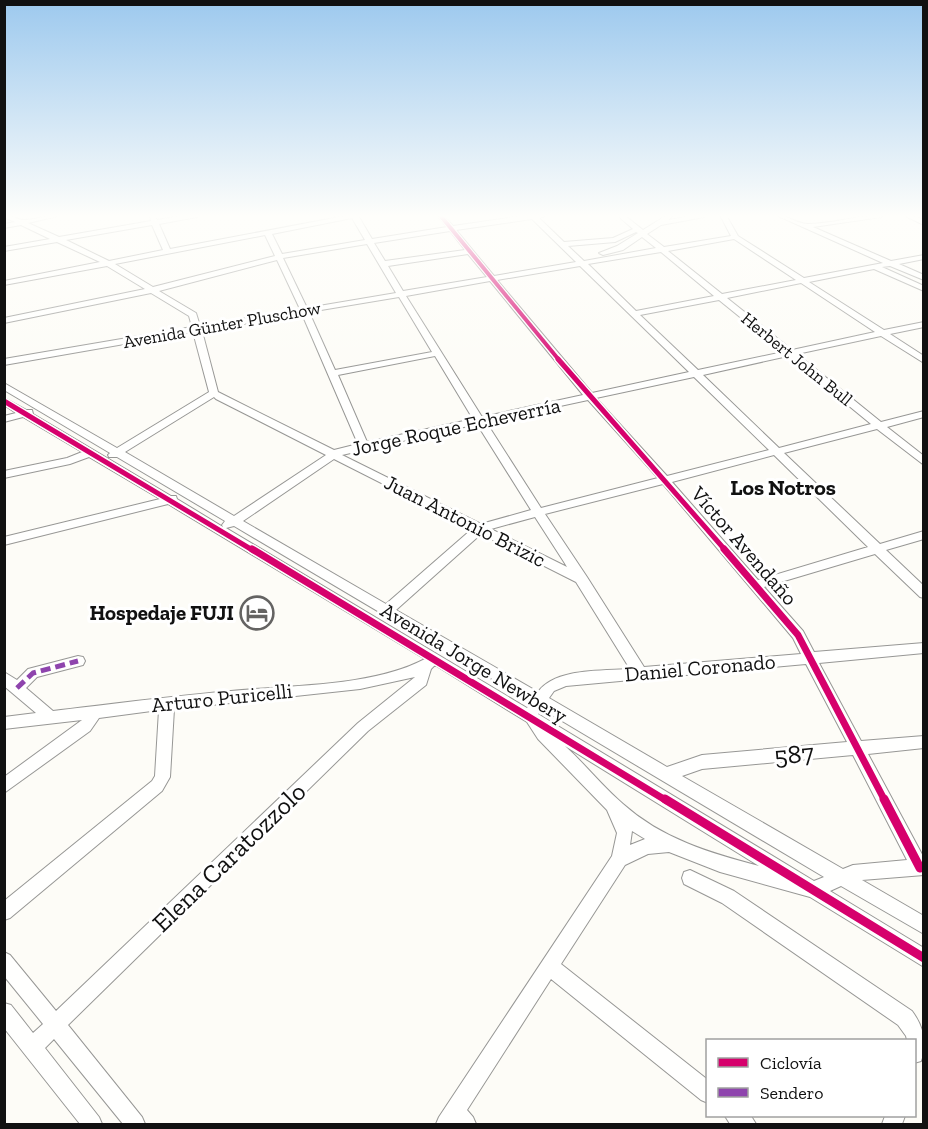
<svg xmlns="http://www.w3.org/2000/svg" width="928" height="1129" viewBox="0 0 928 1129" font-family="'Zilla Slab',serif">
<rect width="100%" height="100%" fill="#fdfcf7"/>
<g fill="none" stroke-linecap="round" stroke-linejoin="round">
<defs>
<path id="minor" d="M4 215C12 215 17 220 24 220 35 220 47 215 59 215L58 216 28 223 59 237 151 221 150 215H154L157 220 188 215H200L197 217 159 224 170 249 350 215H361L359 217 372 239 447 227 437 215H443L453 226 529 215H546L545 216 539 218 564 242 613 238 633 229 617 215H624L643 230 667 215H674L668 220 696 215H707L704 217 661 225 647 234 664 247 731 236 720 215H726L738 236 804 278 883 263 776 215C787 215 797 224 808 224 833 224 858 215 884 215L881 217 813 227 891 261 924 255V259L899 264 924 275V280L890 266 882 267 924 286V291L874 269 809 282 884 330 924 322V327L890 334 924 356V363L881 336 797 354 881 422 924 411V417L887 427 924 456V465L877 429 784 453 880 544 924 531V539L886 550 924 586V598L920 597 875 554 764 587 803 631 814 652 924 643V653L819 663 861 741 924 736V748L868 754 924 858V875L862 880 924 916V934L841 886 830 891 924 948V967L810 897 720 872 669 852 648 854 625 865 561 964 708 1080V1103L701 1100 551 979 467 1110 473 1117 476 1124H436L439 1117 612 856 617 833 607 810 538 739 527 722 435 665 431 669 426 685 368 731 68 1025 142 1117 145 1124H123L54 1039 45 1048 99 1117 102 1124H80L4 1028V1003L11 1005 33 1033 43 1024 4 976V952L10 955 56 1011 358 723 415 677 360 689 174 709 170 777 162 791 10 918 4 920V901L152 781 155 776 159 710 99 718 90 731 4 793V777L82 720 4 729V717L36 713 4 686V672L17 680 28 669 78 656 83 657 85 661 83 665 37 677 26 688 53 711C112 704 172 696 231 691 290 685 372 687 425 659L168 504 4 545V537L160 499 89 457 70 464 4 478V471L67 458 82 452 23 417 4 422V416L16 413 4 405V398L26 410H32L33 414 171 496H176L177 499 223 527 222 525 225 521 117 457H109L108 455 110 453 4 390V383L117 448 209 392 193 332 4 365V359L192 327 189 316 151 293 4 323V318L145 289 107 266 4 285V281L100 262 57 242 4 251V247L50 239 21 225 4 228V224L15 222 4 217ZM352 218 365 240 282 254 272 234ZM532 219 576 262 494 276 456 230ZM152 225 163 250 109 261 66 240ZM450 231 465 250 385 261 374 243ZM636 232 638 233 617 246 599 253 603 255 623 250 642 237 656 248 584 261 568 246 615 242ZM265 235 275 256 153 287 115 264ZM734 239 796 280 722 294 668 251ZM367 244 396 293 307 308 283 258ZM661 252 714 296 636 311 588 264ZM468 254 487 277 403 291 388 266ZM277 260 300 309 200 326 196 313 159 291ZM580 266 689 372 592 393 497 280ZM490 281 579 390 583 395 482 417 406 296ZM801 283 875 332 792 350 727 298ZM399 297 432 352 335 370 309 312ZM719 300 783 352 698 370 640 315ZM302 314 358 444 334 450 218 392 202 331ZM435 356 473 419 367 442 338 375ZM788 356 871 424 779 448 703 375ZM694 377 769 450 667 476 596 398ZM214 397 216 399 326 455 234 516 125 452ZM588 400 658 478 541 508 486 422ZM477 424 531 510 481 524 342 455ZM774 455 868 547 758 580 672 482ZM334 459 472 529 386 604 243 521ZM663 484 793 638 801 654 644 667 587 577 545 514ZM535 517 564 562 567 567 491 529ZM234 526 531 702 527 708 226 528ZM481 534 576 582 630 669C602 671 555 668 538 692L396 610ZM806 664 847 742 702 755 667 767 549 698 554 691 566 686ZM542 709 824 877 814 881 538 714ZM565 746 759 866C710 853 662 839 623 804 602 786 585 764 565 746ZM853 755 907 860 853 865 843 869 682 776 702 769ZM632 831 645 839 630 845Z
M903 215H911L924 220V225Z
M690 870 734 891 912 1011C923 1026 928 1043 921 1061L914 1063V1040H907L906 1036 898 1025 722 903 684 884 682 878 684 872Z
M725 1116H751L756 1124H730Z
M885 1116H905L902 1124H882Z"/>
</defs>
<!-- minor casing -->
<use href="#minor" stroke="#979795" stroke-width="2"/>
<!-- minor -->
<use href="#minor" fill="#fffffe" fill-rule="evenodd"/>
<!-- quiet -->
<path stroke="#8e44ad" stroke-width="5" stroke-dasharray="10 5" stroke-linecap="butt" d="M17 688 33 673 78 661"/>
<defs>
<path id="cycleway-far3" d="M440 215 559 360"/>
<path id="cycleway-far2" d="M558 359 726 551
M4 401 254 551"/>
<path id="cycleway-far1" d="M252 549 667 801
M724 549 798 635 885 801"/>
<path id="cycleway" d="M665 799 924 958
M884 799 920 868"/>
</defs>
<!-- cycleway-far3 casing -->
<use href="#cycleway-far3" stroke="#fff" stroke-width="6"/>
<!-- cycleway-far2 casing -->
<use href="#cycleway-far2" stroke="#fff" stroke-width="8"/>
<!-- cycleway-far1 casing -->
<use href="#cycleway-far1" stroke="#fff" stroke-width="10"/>
<!-- cycleway casing -->
<use href="#cycleway" stroke="#fff" stroke-width="13"/>
<!-- cycleway-far3 -->
<use href="#cycleway-far3" stroke="#d6006c" stroke-width="4"/>
<!-- cycleway-far2 -->
<use href="#cycleway-far2" stroke="#d6006c" stroke-width="5"/>
<!-- cycleway-far1 -->
<use href="#cycleway-far1" stroke="#d6006c" stroke-width="7"/>
<!-- cycleway -->
<use href="#cycleway" stroke="#d6006c" stroke-width="9"/>
</g>
<!-- sky -->
<linearGradient id="sky" x2="0" y2="1"><stop stop-color="#9dc9ee"/><stop offset="0.58" stop-color="#fefefb"/><stop offset="1" stop-color="#fefefb" stop-opacity="0"/></linearGradient>
<rect width="928" height="373" fill="url(#sky)"/>
<!-- icons -->
<defs>
<symbol id="hotel-ring" viewBox="-11 -11 22 22"><circle r="9.5" fill="#fff" stroke="#646362" stroke-width="1.5"/><path d="M-6-4.5h1.5V1H6V5H4.5V3h-9V5H-6ZM-4 0a1.8 1.8 0 1 1 3.6 0ZM.5 0V-2.5h3Q6-2.5 6 0Z" fill="#646362"/></symbol>
</defs>
<g fill-rule="evenodd">
<use href="#hotel-ring" x="238" y="594" width="38" height="38"/>
</g>
<g text-anchor="middle" stroke-width="6" stroke-linejoin="round" paint-order="stroke">
<!-- far-street labels -->
<g font-size="18" fill="#111" stroke="#fff">
<text transform="translate(222 325) rotate(-10)" y="6">Avenida Günter Pluschow</text>
<text transform="translate(797 359) rotate(39)" y="6">Herbert John Bull</text>
</g>
<!-- street labels -->
<g font-size="21" fill="#111" stroke="#fff">
<text transform="translate(456 427) rotate(-12)" y="7">Jorge Roque Echeverría</text>
<text transform="translate(465 521) rotate(27)" y="7">Juan Antonio Brizic</text>
<text transform="translate(744 546) rotate(49)" y="7">Víctor Avendaño</text>
<text transform="translate(474 663) rotate(31)" y="7">Avenida Jorge Newbery</text>
<text transform="translate(700 668) rotate(-5)" y="7">Daniel Coronado</text>
<text transform="translate(222 698) rotate(-6)" y="7">Arturo Puricelli</text>
</g>
<!-- poi labels -->
<g font-size="21" font-weight="bold" fill="#111" stroke="#fff" text-anchor="end">
<text x="234" y="620">Hospedaje FUJI</text>
</g>
<!-- neighbourhood labels -->
<g font-size="22" font-weight="bold" fill="#111" stroke="#fff">
<text x="783" y="495">Los Notros</text>
</g>
<!-- near-street labels -->
<g font-size="26" fill="#111" stroke="#fff">
<text transform="translate(794 754) rotate(-5)" y="9">587</text>
<text transform="translate(229 857) rotate(-44)" y="9">Elena Caratozzolo</text>
</g>
</g>
<!-- border -->
<rect width="928" height="1129" fill="none" stroke="#111111" stroke-width="12"/>
<!-- legend -->
<rect x="706" y="1039" width="210" height="78" fill="#ffffff" stroke="#a0a0a0" stroke-width="1.5"/>
<rect x="718" y="1058" width="30" height="9" fill="#d6006c" stroke="#a0a0a0" stroke-width="1.5"/>
<text x="760" y="1069" font-size="18" fill="#111111">Ciclovía</text>
<rect x="718" y="1088" width="30" height="9" fill="#8e44ad" stroke="#a0a0a0" stroke-width="1.5"/>
<text x="760" y="1099" font-size="18" fill="#111111">Sendero</text>
</svg>
